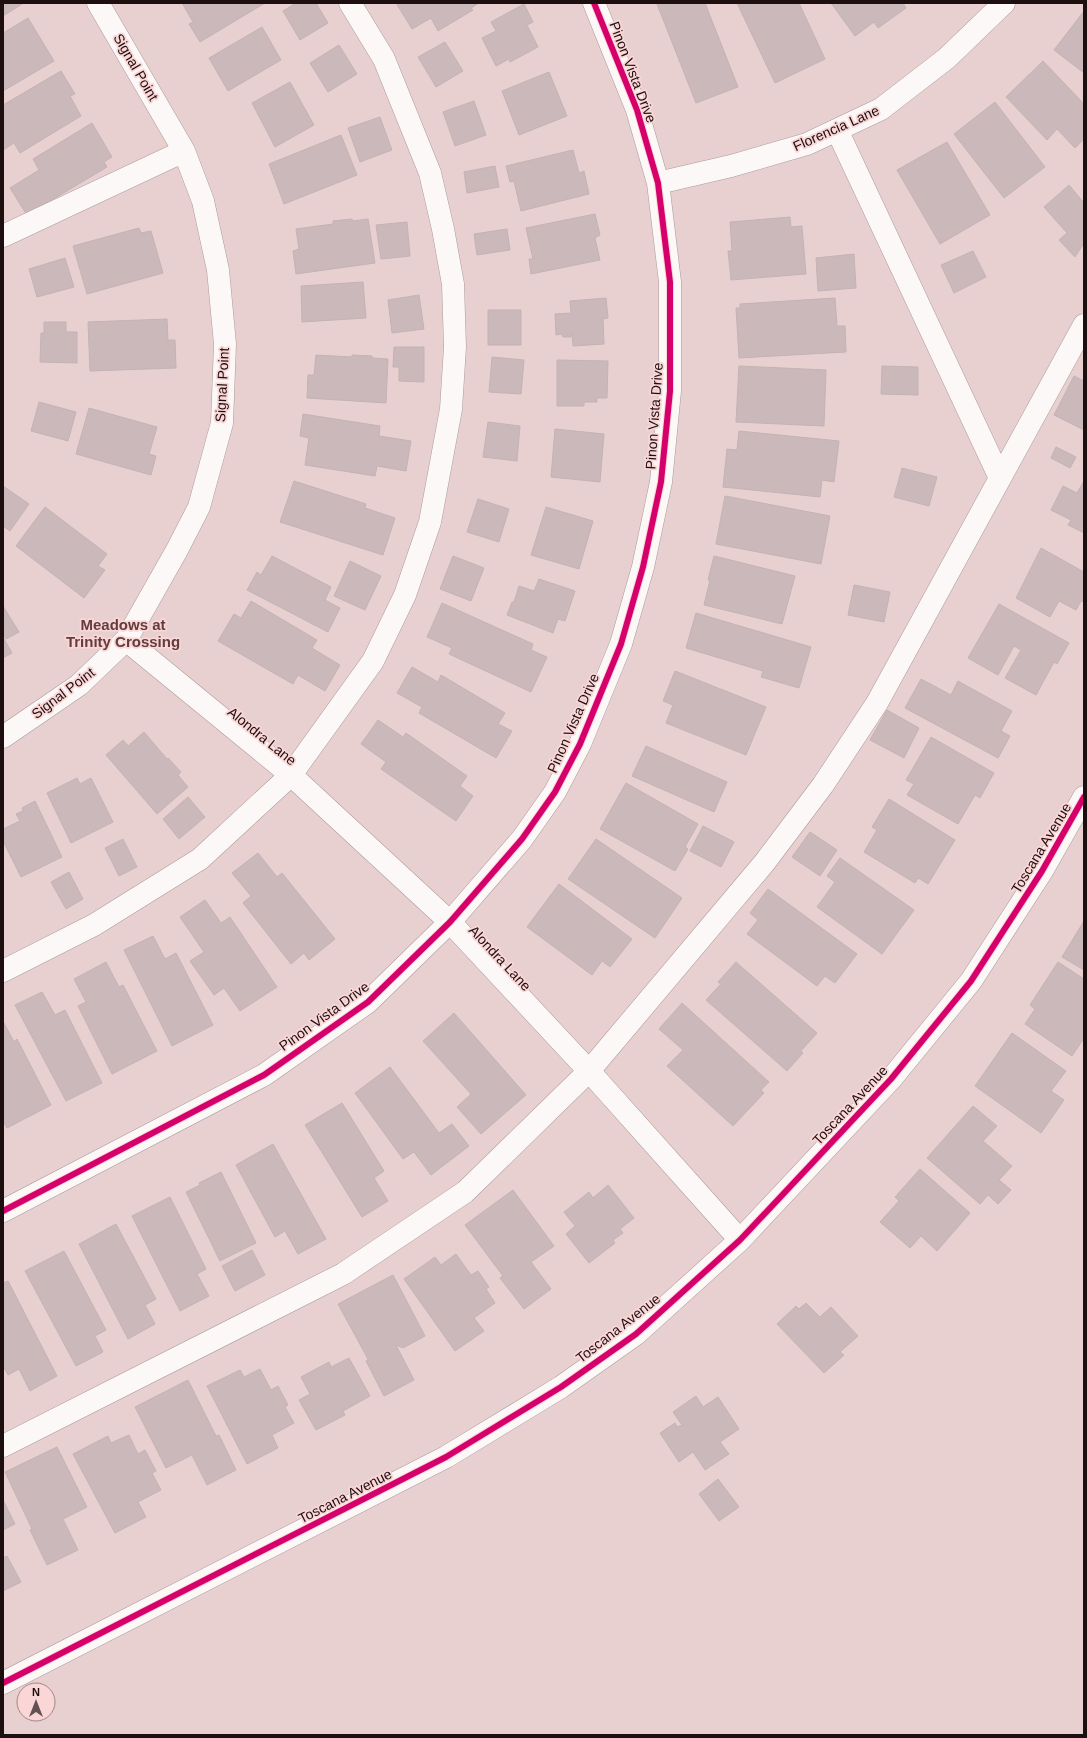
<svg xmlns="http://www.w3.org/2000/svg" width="1087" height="1738" viewBox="0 0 1087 1738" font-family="Arial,sans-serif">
<rect width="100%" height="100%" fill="#e8d0d0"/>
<!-- building -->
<path fill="#cbb8bb" stroke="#c4b2b4" d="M3 3H21L22 4 3 16Z
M182 3H265L200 42 189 24 193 22Z
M296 3H316L328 23 300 40 283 11Z
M396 3H479L471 8 473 10 438 31 431 18 412 29Z
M659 3H705L738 87 696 103 657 4Z
M737 3H799L825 59 775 83Z
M831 3H903L906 8 878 28 874 22 855 36Z
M524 4 533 22 527 25 538 47 510 62 509 59 496 66 482 38 496 31 491 22Z
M1084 11V73L1054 50Z
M28 18 54 61 3 91V33Z
M262 27 281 60 228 91 209 58Z
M445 42 463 71 436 87 418 57Z
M339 45 357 74 328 92 310 63Z
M1043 61 1084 104V139L1075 148 1057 129 1047 140 1006 97Z
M61 71 75 94 70 96 81 116 20 153 14 143 3 150V105Z
M549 72 567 116 519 135 502 91Z
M290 82 314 125 275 147 252 103Z
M474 101 486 135 455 146 443 112Z
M995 102 1045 167 1004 198 954 134Z
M380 117 392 150 360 162 348 128Z
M92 123 112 157 104 162 107 167 27 215 10 188 39 170 33 159Z
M341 135 357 175 284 204 269 164Z
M947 142 990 215 940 244 897 170Z
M573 150 579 173 584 171 589 194 521 211 514 181 510 182 506 166Z
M495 166 499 187 467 193 464 172Z
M1069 185 1084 203V243L1075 257 1059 240 1067 233 1044 207Z
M595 214 600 235 595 238 600 260 531 274 529 259H533L526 228Z
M790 217 791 227 802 226 806 274 731 280 728 251H732L730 222Z
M352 219 353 221 368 219 375 263 296 274 293 251 299 249 296 229 333 224V221Z
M407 222 410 256 381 259 376 225Z
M139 228 141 233 151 231 163 273 87 294 73 246Z
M507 229 510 250 477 255 474 234Z
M973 251 986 277 954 293 941 265Z
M854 254 856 288 818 291 816 258Z
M65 258 74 287 37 297 29 269Z
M363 282 366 318 302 322 301 286Z
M419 295 424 329 392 333 388 300Z
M606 298 608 318 603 319 604 344 573 346 572 333 571 337H563L562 334 556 335 555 314 571 313 570 301Z
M835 298 837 326H845L846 352 739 358 736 308H740V304Z
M488 310H521V345H488Z
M167 319 168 340H175L176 368 90 371 88 322Z
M44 322H66V332H77V363L40 362 41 333H44Z
M394 347H424V382L399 381V367H393Z
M316 355 352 357V355L372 356V358L388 359 386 403 307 398 308 375H314Z
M492 357 524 360 521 394 489 392Z
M557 360 608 361 607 398H597V402H584V406H557Z
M739 366 826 370 824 426 736 422Z
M882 366 918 367V395L881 394Z
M1074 376 1084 381V430L1054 415Z
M39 402 76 412 68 441 31 431Z
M89 408 157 427 149 454 156 456 151 475 76 454Z
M303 414 380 426 379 436 411 441 406 471 377 466 375 476 305 465 309 438 300 436Z
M488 422 520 426 517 461 483 457Z
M555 429 604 434 600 482 551 477Z
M739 431 839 441 834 482 822 480 820 497 723 487 727 449 737 450Z
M1056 447 1076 457 1070 468 1051 458Z
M902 468 937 477 929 506 894 497Z
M294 481 366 504 365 508 395 518 383 555 280 522Z
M1084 481V533L1068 525 1071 520 1051 510 1063 486 1077 493Z
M3 486 29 504 10 531 3 526Z
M725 496 830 516 821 564 716 544Z
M478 499 509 509 499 542 467 532Z
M45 507 107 554 98 566 105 570 84 598 16 546Z
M546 507 593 521 579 569 531 555Z
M1041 548 1084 572V602L1081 601 1076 610 1059 601 1050 617 1016 598Z
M272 556 331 587 325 600 340 608 328 632 247 590 257 572 261 575Z
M453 556 484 568 471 601 440 589Z
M714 556 795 576 782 624 704 605 710 580H708Z
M350 561 381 576 365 610 334 596Z
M539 579 575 591 565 621 558 619 553 633 507 615 512 602H514L519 586 534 591Z
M854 585 890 592 884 622 848 615Z
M251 601 317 640 312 648 340 665 325 691 298 675 293 684 218 641 234 614 241 618Z
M442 603 533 644 531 650 547 657 531 692 449 654 452 648 427 637Z
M999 604 1069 643 1057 664 1054 662 1036 695 1005 678 1021 650 1014 646 998 675 968 658Z
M3 606 19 632 6 639 3 634Z
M696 613 811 647 799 688 761 677 763 671 686 648Z
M3 637 12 653 3 658Z
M412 667 438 682 441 675 505 713 498 724 512 731 496 758 419 713 422 707 397 693Z
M675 671 766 707 746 755 666 723 673 705 663 701Z
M921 679 951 695 958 681 1012 711 1001 731 1010 736 998 758 905 708Z
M887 710 919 728 904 758 870 740Z
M378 720 403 737 406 733 467 776 460 786 473 796 456 821 381 769 386 762 361 744Z
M144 732 167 759 168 758 181 772 178 775 188 787 157 814 106 755 123 740 128 746Z
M931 737 994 773 980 798 975 795 958 824 907 795 914 784 906 780Z
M646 746 727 782 714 812 632 776Z
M77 778 80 784 91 778 113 822 71 843 47 793Z
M626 783 698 824 685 847 688 849 675 871 600 829Z
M188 797 205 817 179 839 163 819Z
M889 799 955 840 928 884 918 878 915 883 864 852 877 830 872 827Z
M35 801 62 857 21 877 3 841V829L20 821 16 814 23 811 22 808Z
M703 826 734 842 721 867 690 851Z
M810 832 837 850 820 876 792 857Z
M123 839 137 867 119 876 105 848Z
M596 839 682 898 655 938 568 879Z
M258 853 277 877 282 873 335 939 309 960 304 953 291 964 243 903 251 896 232 873Z
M840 858 914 910 882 954 817 907 835 882 827 876Z
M69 872 83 899 66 909 51 882Z
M559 884 632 939 610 967 602 961 592 975 527 927Z
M768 889 857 954 835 983 825 976 817 986 747 934 758 920 750 913Z
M205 900 221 923 230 917 277 987 240 1011 224 988 214 995 190 961 204 952 180 917Z
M1084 921V970L1062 957Z
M153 936 165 959 176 953 213 1025 172 1046 124 950Z
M106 962 119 987 123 985 157 1051 112 1074 78 1006 86 1002 74 979Z
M736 962 817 1033 801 1051 803 1053 787 1071 706 1000 721 984 718 982Z
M1058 962 1084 979V1038L1072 1056 1025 1024 1035 1009 1030 1005Z
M42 992 55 1015 65 1010 102 1083 66 1101 15 1005Z
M682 1003 769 1082 761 1090 764 1093 733 1126 667 1066 683 1050 659 1029Z
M454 1013 526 1095 481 1134 457 1107 471 1094 423 1041Z
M3 1021 14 1042 17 1039 51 1105 7 1128 3 1121Z
M1012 1033 1066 1071 1051 1091 1064 1100 1041 1133 975 1086Z
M390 1067 439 1133 452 1124 469 1146 431 1175 414 1152 403 1159 355 1093Z
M342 1103 384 1171 374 1178 388 1201 362 1217 305 1125Z
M973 1106 997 1126 983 1141 1012 1166 999 1180 1011 1190 998 1204 988 1195 980 1204 927 1158Z
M273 1144 326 1239 298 1254 285 1231 275 1237 236 1165Z
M920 1169 970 1213 937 1251 921 1236 910 1248 880 1222 899 1201 895 1197Z
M221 1172 256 1243 220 1261 186 1192 200 1185 199 1183Z
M608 1185 634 1218 620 1229 623 1233 613 1240 615 1243 589 1263 566 1234 575 1226 564 1212 589 1192 593 1198Z
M513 1190 554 1246 531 1262 551 1289 524 1309 500 1278 503 1276 465 1225Z
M170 1197 206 1269 197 1274 209 1296 180 1311 132 1216Z
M116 1224 156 1299 145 1305 155 1324 128 1339 79 1244Z
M252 1250 265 1275 235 1291 222 1266Z
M64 1251 106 1330 95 1336 103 1352 76 1366 25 1271Z
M456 1254 471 1275 478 1271 489 1287 486 1289 495 1303 474 1318 484 1331 455 1351 404 1279 435 1257 441 1265Z
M393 1275 425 1336 403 1348 396 1345 414 1380 384 1396 366 1361 368 1359 338 1304Z
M8 1281 57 1376 30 1391 19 1369 8 1375 3 1366V1283Z
M806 1303 820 1317 831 1307 858 1336 840 1352 844 1355 824 1373 777 1324 796 1306 799 1309Z
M349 1358 370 1396 343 1411 345 1415 316 1430 299 1400 310 1394 301 1377 329 1362 331 1367Z
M260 1369 271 1390 278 1386 288 1405 285 1407 294 1423 272 1435 278 1448 247 1464 207 1386 240 1370 244 1377Z
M188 1380 216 1436 219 1435 236 1470 207 1485 192 1455 166 1468 135 1407Z
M696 1396 703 1407 718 1397 739 1429 720 1442 729 1454 705 1470 693 1452 679 1462 660 1433 675 1423 677 1427 682 1425 673 1412Z
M129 1435 138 1454 145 1450 156 1471 152 1473 161 1490 138 1502 146 1517 115 1533 73 1454 108 1436 111 1443Z
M57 1447 87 1507 63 1519 78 1550 47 1565 30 1530 32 1529 5 1472Z
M718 1479 739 1507 719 1521 699 1494Z
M3 1500 15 1524 3 1530Z
M7 1556 21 1582 3 1591V1558Z"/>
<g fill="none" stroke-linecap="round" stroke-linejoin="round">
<defs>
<path id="minor" d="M837 130 1000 478
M658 183 731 166 807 144 881 109 947 58 1004 3
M3 236 184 151
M126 640 291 775 450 922 589 1071 740 1240
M3 737 79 685 126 640 177 550 199 507 222 423 225 344 218 270 203 201 184 151 98 3
M3 971 94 925 200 859 291 775 373 661 405 595 430 522 451 409 455 347 453 284 443 229 430 173 384 59 350 3
M3 1211 264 1075 368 1002 450 922 522 839 555 792 580 744 621 644 643 567 661 482 670 391V282L658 183 637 110 594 3
M3 1446 343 1274 465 1192 589 1071 765 862 823 785 877 703 1084 325
M3 1683 446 1457 561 1387 636 1334 740 1240 891 1079 971 981 1042 871 1084 797"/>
</defs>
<!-- minor casing -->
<use href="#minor" stroke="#ac9a9a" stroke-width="23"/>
<!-- minor -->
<use href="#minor" stroke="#fcf8f8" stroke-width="22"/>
<defs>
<path id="cycleway" d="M3 1211 264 1075 368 1002 450 922 522 839 555 792 580 744 621 644 643 567 661 482 670 391V282L658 183 637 110 594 3
M3 1683 446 1457 561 1387 636 1334 740 1240 891 1079 971 981 1042 871 1084 797"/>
</defs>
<!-- cycleway casing -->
<use href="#cycleway" stroke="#fad6d6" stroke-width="8"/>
<!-- cycleway -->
<use href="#cycleway" stroke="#d6006c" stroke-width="6"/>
</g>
<g text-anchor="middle" stroke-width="3.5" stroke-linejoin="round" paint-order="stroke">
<!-- street labels -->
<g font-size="14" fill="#1d0e0f" stroke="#fad6d6">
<text transform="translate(136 67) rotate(60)" y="5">Signal Point</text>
<text transform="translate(633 72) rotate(69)" y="5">Pinon Vista Drive</text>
<text transform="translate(836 128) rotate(-24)" y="5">Florencia Lane</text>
<text transform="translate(222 385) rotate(-87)" y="5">Signal Point</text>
<text transform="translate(654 416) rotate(-86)" y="5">Pinon Vista Drive</text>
<text transform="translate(63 693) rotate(-37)" y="5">Signal Point</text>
<text transform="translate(573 723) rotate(-66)" y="5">Pinon Vista Drive</text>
<text transform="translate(262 736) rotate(39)" y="5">Alondra Lane</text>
<text transform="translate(1041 848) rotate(-59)" y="5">Toscana Avenue</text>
<text transform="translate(500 958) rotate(47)" y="5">Alondra Lane</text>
<text transform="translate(324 1016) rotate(-36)" y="5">Pinon Vista Drive</text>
<text transform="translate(850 1105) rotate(-47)" y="5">Toscana Avenue</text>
<text transform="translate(618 1328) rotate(-38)" y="5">Toscana Avenue</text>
<text transform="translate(345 1496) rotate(-27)" y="5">Toscana Avenue</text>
</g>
<!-- neighbourhood labels -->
<g font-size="15" font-weight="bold" fill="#613d3e" stroke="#fad6d6">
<text x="123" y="630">Meadows at<tspan x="123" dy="17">Trinity Crossing</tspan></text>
</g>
</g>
<!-- border -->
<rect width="1087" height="1738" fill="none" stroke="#1d0e0f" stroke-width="8"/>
<!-- north arrow -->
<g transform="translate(36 1702)"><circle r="19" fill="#fad6d6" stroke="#a28686"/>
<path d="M0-3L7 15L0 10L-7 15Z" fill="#645253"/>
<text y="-6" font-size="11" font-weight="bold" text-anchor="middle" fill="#1d0e0f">N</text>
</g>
</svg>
